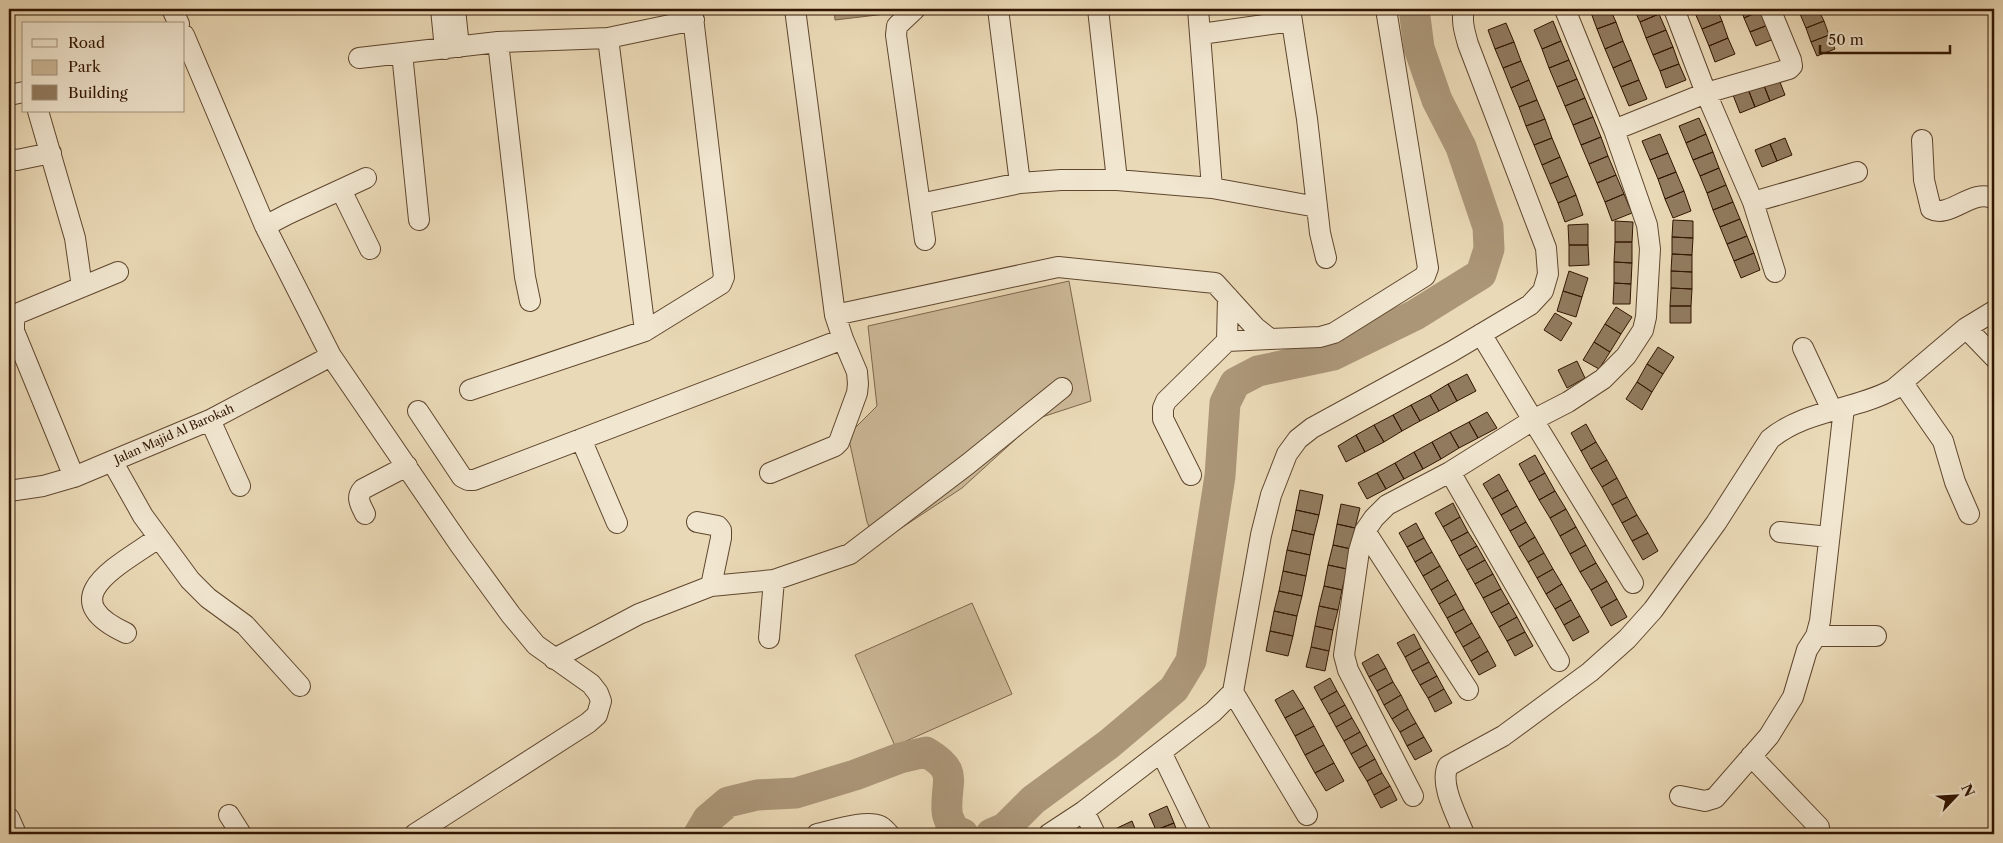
<svg xmlns="http://www.w3.org/2000/svg" width="2003" height="843" viewBox="0 0 2003 843" font-family="'Libre Caslon Text',serif">
<rect width="100%" height="100%" fill="#ead9b6"/>
<filter id="stains"><feTurbulence type="fractalNoise" baseFrequency=".004" numOctaves="4"/><feColorMatrix values="0 0 0 0 .2 0 0 0 0 .09 0 0 0 0 .02 0 0 0 .5 -.17"/></filter>
<radialGradient id="worn" r=".72"><stop offset=".6" stop-color="#630" stop-opacity="0"/><stop offset="1" stop-color="#630" stop-opacity=".3"/></radialGradient>
<!-- green -->
<path fill="#cbb897" stroke="#7e664c" d="M1069 281 1091 401 1039 418 962 488 877 544 867 522 848 435 877 406 868 326Z
M972 603 1012 694 895 746 855 655Z"/>
<!-- water -->
<path fill="#ab9678" stroke="#7a6248" d="M834 9H894V13L835 20Z"/>
<g fill="none" stroke-linecap="round" stroke-linejoin="round">
<!-- shore -->
<path stroke="#6e563c" stroke-width="1" d="M839 9 841 14 888 9"/>
<!-- river -->
<path stroke="#ab9678" stroke-width="31" d="M699 834 708 819 728 802 757 795 796 793 855 775 900 758 926 752C960 772 945 780 947 811 947 817 951 824 954 830L963 834
M991 834 1005 828 1033 800 1109 744 1174 689 1191 661 1220 476 1225 403 1235 383 1258 371 1333 355 1415 315 1481 274 1489 249 1488 227 1461 147 1437 100 1419 48 1414 9"/>
</g>
<!-- building -->
<path fill="#917b5f" stroke="#311501" d="M1593 9H1610L1616 22 1597 29 1590 10Z
M1634 9H1657L1659 14 1640 22Z
M1694 9H1705L1695 13Z
M1705 9H1717L1722 21 1702 29 1695 13Z
M1741 9H1762V10L1744 18Z
M1798 9H1812L1800 14Z
M1812 9H1818L1824 21 1806 28 1800 14Z
M1762 10 1768 25 1750 32 1744 18Z
M1659 14 1666 30 1646 38 1640 22Z
M1553 21 1561 41 1542 49 1534 30Z
M1722 21 1728 38 1709 46 1702 29Z
M1824 21 1829 35 1811 42 1806 28Z
M1616 22 1623 41 1605 49 1597 29Z
M1506 23 1514 42 1495 49 1488 30Z
M1768 25 1774 39 1756 46 1750 32Z
M1666 30 1673 47 1653 55 1646 38Z
M1829 35 1835 49 1817 56 1811 42Z
M1728 38 1735 54 1715 62 1709 46Z
M1561 41 1569 60 1549 68 1542 49Z
M1623 41 1631 60 1613 68 1605 49Z
M1514 42 1521 61 1503 68 1495 49Z
M1673 47 1679 64 1660 71 1653 55Z
M1569 60 1577 79 1557 87 1549 68Z
M1631 60 1639 80 1621 87 1613 68Z
M1521 61 1529 80 1511 88 1503 68Z
M1679 64 1686 80 1666 88 1660 71Z
M1778 77 1785 95 1770 101 1763 83Z
M1577 79 1585 98 1565 106 1557 87Z
M1529 80 1537 100 1519 107 1511 88Z
M1639 80 1647 99 1629 106 1621 87Z
M1763 83 1770 101 1755 107 1748 89Z
M1748 89 1755 107 1740 113 1733 95Z
M1585 98 1593 117 1573 125 1565 106Z
M1537 100 1545 119 1526 126 1519 107Z
M1593 117 1601 137 1581 145 1573 125Z
M1699 118 1706 134 1686 143 1679 126Z
M1545 119 1552 138 1534 145 1526 126Z
M1660 134 1668 153 1650 160 1642 141Z
M1706 134 1713 152 1693 160 1686 143Z
M1601 137 1608 156 1589 164 1581 145Z
M1552 138 1560 157 1542 165 1534 145Z
M1785 138 1792 155 1777 161 1770 144Z
M1770 144 1777 161 1762 167 1755 150Z
M1713 152 1719 168 1700 176 1693 160Z
M1668 153 1676 172 1658 179 1650 160Z
M1608 156 1616 175 1597 183 1589 164Z
M1560 157 1568 176 1550 184 1542 165Z
M1719 168 1726 185 1707 193 1700 176Z
M1676 172 1684 191 1665 199 1658 179Z
M1616 175 1624 194 1605 202 1597 183Z
M1568 176 1576 195 1558 203 1550 184Z
M1726 185 1733 202 1713 210 1707 193Z
M1684 191 1691 211 1673 218 1665 199Z
M1624 194 1632 213 1612 221 1605 202Z
M1576 195 1583 215 1565 222 1558 203Z
M1733 202 1740 219 1720 227 1713 210Z
M1740 219 1747 236 1727 244 1720 227Z
M1673 220 1693 221V238L1672 237Z
M1615 221 1633 222 1632 242H1615Z
M1588 224V245H1569L1568 225Z
M1747 236 1754 253 1734 261 1727 244Z
M1672 237 1693 238 1692 255 1672 254Z
M1615 242H1632V263L1614 262Z
M1569 245H1588L1589 265 1569 266Z
M1754 253 1760 270 1741 278 1734 261Z
M1672 254 1692 255V272L1671 271Z
M1614 262 1632 263 1631 284 1614 283Z
M1569 271 1588 278 1582 297 1563 291Z
M1671 271 1692 272V289L1671 288Z
M1614 283 1631 284 1630 304H1613Z
M1671 288 1692 289 1691 306H1670Z
M1563 291 1582 297 1576 317 1557 311Z
M1670 306H1691V323H1670Z
M1616 307 1632 317 1621 334 1605 324Z
M1555 313 1572 323 1561 341 1544 330Z
M1605 324 1621 334 1610 352 1594 342Z
M1594 342 1610 352 1599 369 1583 360Z
M1658 347 1674 357 1663 374 1647 364Z
M1577 361 1585 378 1567 388 1558 370Z
M1647 364 1663 374 1652 392 1637 382Z
M1467 374 1476 391 1457 401 1448 384Z
M1637 382 1652 392 1642 410 1626 399Z
M1448 384 1457 401 1439 411 1430 395Z
M1430 395 1439 411 1420 421 1411 405Z
M1411 405 1420 421 1402 431 1393 415Z
M1487 412 1497 428 1478 438 1469 422Z
M1393 415 1402 431 1384 442 1374 425Z
M1469 422 1478 438 1459 448 1450 432Z
M1586 424 1596 442 1581 451 1571 433Z
M1374 425 1384 442 1365 452 1356 435Z
M1450 432 1459 448 1441 459 1432 442Z
M1356 435 1365 452 1346 462 1338 446Z
M1432 442 1441 459 1423 469 1414 452Z
M1596 442 1607 460 1591 469 1581 451Z
M1414 452 1423 469 1404 479 1395 463Z
M1535 455 1545 473 1529 482 1519 464Z
M1607 460 1617 478 1602 487 1591 469Z
M1395 463 1404 479 1386 489 1377 473Z
M1377 473 1386 489 1367 499 1358 483Z
M1545 473 1555 491 1539 500 1529 482Z
M1499 474 1508 490 1492 499 1483 484Z
M1617 478 1627 497 1612 505 1602 487Z
M1300 490 1323 495 1319 515 1296 510Z
M1508 490 1517 506 1501 515 1492 499Z
M1555 491 1566 509 1550 518 1539 500Z
M1627 497 1637 515 1622 523 1612 505Z
M1453 503 1460 517 1443 527 1435 513Z
M1341 504 1360 508 1355 528 1337 524Z
M1517 506 1526 522 1510 531 1501 515Z
M1566 509 1576 527 1560 536 1550 518Z
M1296 510 1319 515 1314 535 1292 530Z
M1637 515 1648 533 1632 541 1622 523Z
M1460 517 1468 532 1451 541 1443 527Z
M1526 522 1535 537 1519 547 1510 531Z
M1416 523 1424 538 1407 547 1399 533Z
M1337 524 1355 528 1351 549 1333 545Z
M1576 527 1586 545 1570 554 1560 536Z
M1292 530 1314 535 1310 555 1287 550Z
M1468 532 1477 546 1459 556 1451 541Z
M1648 533 1658 551 1643 560 1632 541Z
M1535 537 1544 553 1528 562 1519 547Z
M1424 538 1432 552 1415 562 1407 547Z
M1333 545 1351 549 1347 569 1328 565Z
M1586 545 1596 563 1580 572 1570 554Z
M1477 546 1485 560 1467 570 1459 556Z
M1287 550 1310 555 1306 576 1283 571Z
M1432 552 1440 566 1423 576 1415 562Z
M1544 553 1553 569 1537 578 1528 562Z
M1485 560 1493 574 1475 584 1467 570Z
M1596 563 1607 581 1591 590 1580 572Z
M1328 565 1347 569 1342 590 1324 586Z
M1440 566 1448 580 1431 590 1423 576Z
M1553 569 1562 584 1546 594 1537 578Z
M1283 571 1306 576 1302 596 1279 591Z
M1493 574 1501 589 1483 598 1475 584Z
M1448 580 1456 594 1439 604 1431 590Z
M1607 581 1617 599 1601 608 1591 590Z
M1562 584 1571 600 1555 609 1546 594Z
M1324 586 1342 590 1338 610 1319 606Z
M1501 589 1509 603 1491 613 1483 598Z
M1279 591 1302 596 1297 616 1274 611Z
M1456 594 1464 609 1447 618 1439 604Z
M1617 599 1627 617 1611 626 1601 608Z
M1571 600 1580 616 1564 625 1555 609Z
M1509 603 1517 617 1499 627 1491 613Z
M1319 606 1338 610 1333 630 1315 626Z
M1464 609 1472 623 1455 633 1447 618Z
M1274 611 1297 616 1293 636 1270 631Z
M1580 616 1589 632 1573 641 1564 625Z
M1517 617 1525 632 1507 641 1499 627Z
M1472 623 1480 637 1463 647 1455 633Z
M1315 626 1333 630 1329 651 1311 647Z
M1270 631 1293 636 1288 656 1266 651Z
M1525 632 1533 646 1515 656 1507 641Z
M1414 634 1421 648 1405 657 1397 643Z
M1480 637 1488 651 1471 661 1463 647Z
M1311 647 1329 651 1325 671 1306 667Z
M1421 648 1429 662 1412 671 1405 657Z
M1488 651 1496 666 1479 675 1471 661Z
M1378 654 1386 668 1369 677 1362 663Z
M1429 662 1437 676 1420 685 1412 671Z
M1386 668 1393 682 1377 691 1369 677Z
M1437 676 1444 689 1428 698 1420 685Z
M1330 678 1337 691 1321 700 1314 687Z
M1393 682 1401 695 1384 705 1377 691Z
M1444 689 1452 703 1435 712 1428 698Z
M1293 690 1304 708 1285 718 1275 700Z
M1337 691 1345 705 1329 714 1321 700Z
M1401 695 1408 709 1392 719 1384 705Z
M1345 705 1352 718 1336 727 1329 714Z
M1304 708 1314 726 1295 736 1285 718Z
M1408 709 1416 723 1400 732 1392 719Z
M1352 718 1360 732 1344 741 1336 727Z
M1416 723 1424 737 1407 746 1400 732Z
M1314 726 1324 745 1305 755 1295 736Z
M1360 732 1367 745 1351 754 1344 741Z
M1424 737 1432 751 1415 760 1407 746Z
M1324 745 1334 763 1315 773 1305 755Z
M1367 745 1375 759 1359 768 1351 754Z
M1375 759 1382 773 1367 781 1359 768Z
M1334 763 1344 781 1326 791 1315 773Z
M1382 773 1390 786 1374 795 1367 781Z
M1390 786 1397 800 1381 808 1374 795Z
M1167 806 1174 823 1156 830 1149 814Z
M1132 821 1137 834H1117L1115 829Z
M1174 823 1178 834H1158L1156 830Z"/>
<g fill="none" stroke-linecap="round" stroke-linejoin="round">
<defs>
<path id="minor" d="M172 9 179 24
M441 9 445 49
M455 9 459 47
M915 9 897 26 896 35 925 240
M998 9 1020 183
M1198 9 1212 188
M1290 9 1307 119 1320 233 1326 258
M1674 9 1706 93 1753 202 1775 272
M1201 34 1292 21
M184 35 265 226 331 356 460 545 511 615 536 645 591 684 598 693 601 701 597 715 588 723 415 834
M608 38 645 331
M498 42 525 277 530 301
M402 53 419 220
M359 58 498 42 608 38 694 20
M9 95 24 92
M38 111 75 238 82 287
M1614 130 1706 93 1789 69 1792 66 1791 60 1770 9
M1922 140 1924 180 1931 209C1950 219 1973 187 1994 199
M9 159 17 160 51 153
M1117 180 1212 188 1317 207
M341 190 370 249
M1753 202 1857 172
M920 204 1020 183 1061 180H1117L1098 9
M265 226 288 214 366 178
M835 315 1058 267 1215 283 1255 327 1270 339 1320 337 1334 333 1425 276 1428 268 1386 9
M1966 328 1994 357
M1481 334 1533 420 1568 402 1603 379 1626 356 1643 330 1646 317 1650 249 1647 225 1614 130 1566 12V9
M1227 341 1270 339
M1803 348 1832 410
M1902 382 1943 441 1955 482 1969 514
M470 390 645 331 721 284 724 277 692 9
M418 411 462 477 468 480H474L843 339
M210 420 240 486
M581 439 617 523
M112 461 143 516 190 580 208 598 245 625 300 686
M1450 472 1559 661
M770 473 835 446 839 442 857 393 858 384 857 372 843 339 835 315 795 9
M1191 475 1163 419V408L1166 401 1227 341 1228 297
M74 477 14 331V318L19 313 118 272
M9 491 43 486 74 477 210 420 331 356
M365 514C361 505 355 498 363 489L407 466
M697 522 718 526 721 530V538L711 586
M1365 531 1468 690
M1780 532 1829 537
M126 633C50 598 120 565 158 538
M1816 636H1876
M769 638 774 580
M554 659 639 614 711 586 774 580 850 554 968 464 1062 388
M1233 692 1307 815
M1161 752 1201 834
M1751 756 1819 827
M1413 796 1348 670 1344 655 1359 551 1365 531 1374 518 1387 505 1450 472 1533 420 1633 583
M1680 796 1705 801 1715 798 1769 736 1793 697 1807 650 1816 636 1820 621 1844 408
M1084 811 1095 834
M229 815 241 834
M9 818 16 834
M817 834C832 831 866 819 880 826 883 827 887 832 889 834
M1049 834 1084 811 1213 712 1233 692 1261 535 1271 495 1287 454 1298 439 1312 428 1451 352 1530 305 1543 291 1548 274 1546 248 1468 44C1465 33 1461 21 1464 9
M1464 834C1457 816 1439 784 1448 766L1503 736 1590 672 1627 639 1653 610 1716 523 1770 439C1807 409 1853 411 1894 389L1966 328 1994 311"/>
</defs>
<!-- minor casing -->
<use href="#minor" stroke="#5f462e" stroke-width="22"/>
<!-- minor -->
<use href="#minor" stroke="#f1e6d0" stroke-width="20"/>
</g>
<g text-anchor="middle" stroke-width="4" stroke-linejoin="round" paint-order="stroke">
<!-- street labels -->
<g font-size="12" fill="#311501" stroke="#f1e6d0">
<text transform="translate(174 434) rotate(-24)" y="4">Jalan Majid Al Barokah</text>
</g>
</g>
<!-- margin -->
<rect width="2003" height="843" fill="none" stroke="#ead9b6" stroke-width="30"/>
<rect x="10" y="10" width="1983" height="823" fill="none" stroke="#311501" stroke-width="2.5"/>
<rect x="15" y="15" width="1973" height="813" fill="none" stroke="#311501"/>
<!-- legend -->
<rect x="22" y="22" width="162" height="90" fill="#f1e6d0" stroke="#a4927d"/>
<rect x="32" y="39" width="25" height="8" fill="#f1e6d0" stroke="#a4927d"/>
<text x="68" y="48" font-size="15" fill="#311501">Road</text>
<rect x="32" y="60" width="25" height="15" fill="#cbb897" stroke="#a4927d"/>
<text x="68" y="72" font-size="15" fill="#311501">Park</text>
<rect x="32" y="85" width="25" height="15" fill="#917b5f" stroke="#a4927d"/>
<text x="68" y="98" font-size="15" fill="#311501">Building</text>
<!-- north arrow -->
<g transform="translate(1956 796) rotate(65)" stroke="#f1e6d0" stroke-width="4" paint-order="stroke">
<path d="M0-4L9 19L0 12L-9 19Z" fill="#311501"/>
<text y="-8" font-size="14" font-weight="bold" text-anchor="middle" fill="#311501">N</text>
</g>
<!-- scale -->
<path d="M1820 45v8h130v-8" fill="none" stroke="#311501" stroke-width="2.5"/>
<text x="1828" y="45" font-size="15" fill="#311501" stroke="#f1e6d0" stroke-width="4" paint-order="stroke">50 m</text>
<rect width="100%" height="100%" filter="url(#stains)"/>
<rect width="100%" height="100%" fill="url(#worn)"/>
</svg>
